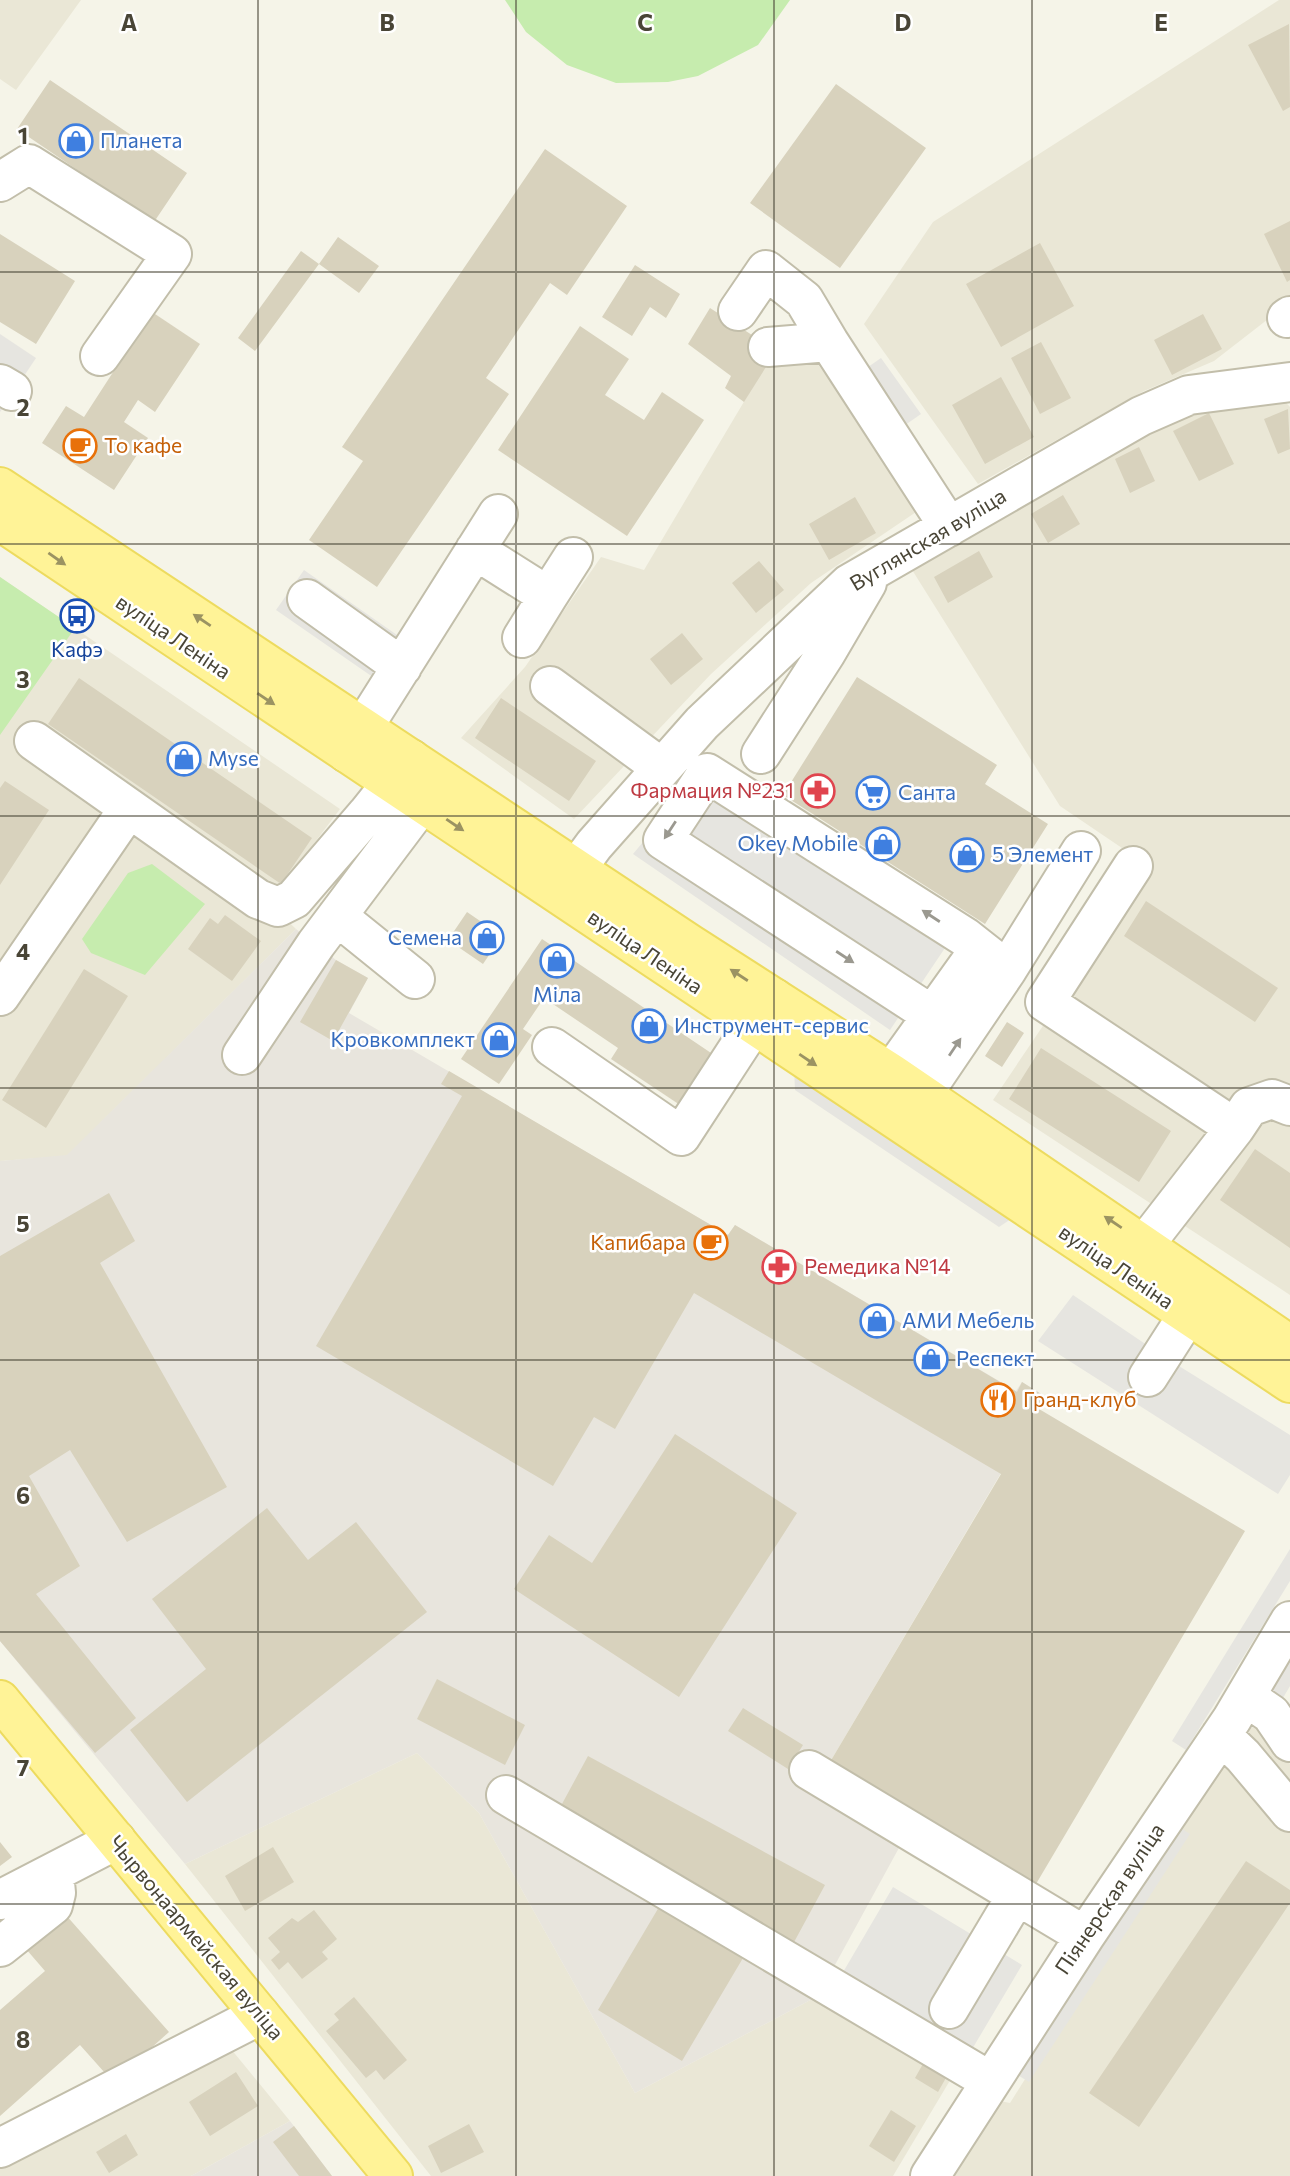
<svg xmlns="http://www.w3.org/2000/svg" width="1290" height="2176" viewBox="0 0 1290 2176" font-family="Commissioner,sans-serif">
<rect width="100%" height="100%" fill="#f5f4e8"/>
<!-- residential -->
<path fill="#eae7d6" d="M0 0H81L16 90 0 79Z
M1279 0H1290V302L1214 361 1144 391 978 484 864 324 933 222Z
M817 363 922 508 811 583 711 674 574 819 461 738 525 667 601 557 644 570 764 368Z
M1282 398 1290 407V1295L993 1100 1150 867 1060 806 909 565 1166 421 1238 401Z
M0 577 340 809 269 903 296 929 67 1156 0 1161Z
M1247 1727 1263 1728 1290 1764V2176H942L990 2099 1010 2103Z
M417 1753 479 1813 635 2093 818 1996 955 2072 893 2176H431L185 1864Z
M231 2049 290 2121 191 2176H0V2163Z"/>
<!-- industrial -->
<path fill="#e8e5dd" d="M296 929 336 960 368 978 349 1013 728 1235 735 1225 1016 1391 1022 1382 1046 1397 830 1762 900 1846 818 1996 635 2093 479 1813 417 1753 185 1864 0 1641V1161L67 1155Z
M290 2121 332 2176H191Z"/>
<!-- green -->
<path fill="#c6ecae" d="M505 0H790L758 45 698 76 668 82 616 83 567 65 526 32Z
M0 577 75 628 0 735Z
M152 864 205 904 145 975 91 953 82 939 128 873Z"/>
<!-- parking -->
<path fill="#e6e5e0" d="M0 334 36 358 0 412Z
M881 358 921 414 898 430 858 374Z
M304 570 407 642 380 682 276 610Z
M708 764 959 927 890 1030 633 854Z
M794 1067 1011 1219 999 1227 795 1090Z
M1073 1295 1166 1358 1290 1435V1475L1278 1494 1038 1341Z
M1290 1549V1581L1186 1750 1172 1741Z
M1290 1636V1686L1280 1703 1259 1689Z
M1173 1823 1190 1834 1029 2082 1013 2072Z
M893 1887 1022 1965 968 2056 839 1979Z"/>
<!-- building -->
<path fill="#d8d2bd" d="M1289 24 1290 107 1283 111 1248 45Z
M50 80 187 173 154 222 17 129Z
M836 84 926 148 840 268 750 203Z
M545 149 627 206 567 295 550 283 486 378 509 394 377 587 309 540 363 461 342 447Z
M1290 221V280L1287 282 1264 234Z
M0 234 75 281 36 344 0 322Z
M338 237 379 266 359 293 319 264Z
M1040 243 1074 306 1001 347 966 284Z
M301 251 319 264 255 351 238 338Z
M635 265 680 294 666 318 650 307 632 336 602 317Z
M710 308 752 335 771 359 744 402 725 388 731 376 688 344Z
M152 312 200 344 155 412 138 400 124 422 148 438 114 490 42 443 66 406 84 417Z
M1203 314 1222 349 1172 375 1154 340Z
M580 326 629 359 605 395 644 420 662 392 704 420 627 536 498 450Z
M1041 342 1071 398 1040 414 1011 358Z
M1001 377 1034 437 985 464 952 405Z
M1288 409 1290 449 1278 454 1264 419Z
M1209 413 1234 464 1199 481 1173 431Z
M1139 447 1155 481 1130 493 1115 459Z
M1063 495 1080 524 1048 543 1031 514Z
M855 497 876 533 829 560 809 524Z
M979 551 993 577 948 603 934 577Z
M759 561 784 590 756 613 732 583Z
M682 633 703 659 671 685 650 659Z
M857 677 997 765 985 784 1048 824 985 924 783 795Z
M79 678 312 838 281 884 48 724Z
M501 698 596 761 569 801 475 738Z
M5 781 49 810 0 885V788Z
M1146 901 1278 988 1255 1022 1124 936Z
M467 912 502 936 483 964 448 940Z
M225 915 261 941 232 981 188 949 210 918 218 924Z
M542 939 717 1057 683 1107 611 1059 618 1048 544 998 523 1029 532 1035 499 1084 461 1059Z
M336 960 368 978 333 1041 300 1022Z
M84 969 128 996 46 1128 2 1100Z
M1007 1022 1024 1033 1002 1067 985 1056Z
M1041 1048 1171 1131 1139 1182 1009 1099Z
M449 1071 728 1235 735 1225 1017 1392 1022 1382 1046 1397 1039 1409 1245 1531 1036 1884 830 1762 1001 1474 694 1293 615 1429 594 1417 553 1486 316 1346 462 1096 441 1084Z
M1255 1149 1290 1173V1248L1220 1200Z
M109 1193 135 1241 100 1263 227 1487 127 1542 70 1450 29 1476 80 1566 36 1594 136 1718 95 1753 0 1641V1256Z
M675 1434 797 1513 679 1697 514 1589 549 1535 592 1563Z
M267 1508 308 1560 356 1522 427 1612 187 1802 130 1730 206 1669 152 1599Z
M437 1679 525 1725 505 1765 417 1719Z
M743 1708 803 1745 788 1769 728 1731Z
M588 1756 825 1885 793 1944 556 1815Z
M0 1842 12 1857 0 1866Z
M273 1847 294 1882 245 1911 225 1876Z
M1246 1861 1290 1890V1903L1139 2127 1089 2093Z
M659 1907 743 1958 682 2061 598 2010Z
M314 1910 337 1939 322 1952 328 1959 302 1979 288 1962 279 1970 271 1960 280 1952 268 1938 292 1918 298 1922Z
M65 1914 169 2032 113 2082 80 2045 0 2116V2010L45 1971 26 1949Z
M354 1997 407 2060 384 2080 376 2070 366 2078 326 2031 339 2020 334 2014Z
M924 2062 947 2076 938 2092 915 2078Z
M236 2072 258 2106 210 2136 189 2102Z
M891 2110 916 2126 894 2162 869 2146Z
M469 2124 484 2152 441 2173 428 2146Z
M294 2126 329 2172 332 2176H299L273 2142Z
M126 2134 138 2155 109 2173 96 2152Z"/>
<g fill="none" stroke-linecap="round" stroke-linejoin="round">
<defs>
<path id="minor" d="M0 182 29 164 172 254 100 356
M738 311 766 270 804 300 829 342
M1287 318 1290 316
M768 347 829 342 949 527
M0 384 12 391
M475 550 548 596 573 557
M307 599 402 667
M522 638 548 596
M550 686 662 768
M34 741 129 808
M347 753 498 514
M761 754 826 653 867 583
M1133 866 1045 1002 1235 1128
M577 868 594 845 702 723 849 584 1141 416 1189 395 1290 382
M337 916 415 979
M0 996 129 808 258 899 278 907 294 899 367 814 411 759
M932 1015 663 840 707 773 965 937 1007 970
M552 1047 681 1136 754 1024 774 998
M242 1055 316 944 422 803
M891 1073 979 950
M904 1122 1007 970 1081 851
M1127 1273 1145 1244 1235 1128 1249 1107 1272 1099 1290 1106
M1148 1377 1205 1288
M1246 1697 1271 1714 1290 1742
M1221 1735 1243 1756 1290 1812
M809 1770 1085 1936
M506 1795 990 2081
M0 1900 116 1840
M0 1947 53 1905 56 1893 54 1872
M949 2009 1017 1895
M0 2148 260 2015
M930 2176 1085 1936 1232 1719 1290 1621"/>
<path id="major" d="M0 487 690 944 891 1073 1290 1345
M0 521 1290 1383
M0 1700 393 2176"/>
</defs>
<!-- minor casing -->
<use href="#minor" stroke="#c2beaa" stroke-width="42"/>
<!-- major casing -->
<use href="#major" stroke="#eddb5f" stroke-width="42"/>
<!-- minor -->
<use href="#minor" stroke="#fff" stroke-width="38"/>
<!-- major -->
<use href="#major" stroke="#fff397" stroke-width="38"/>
</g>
<!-- one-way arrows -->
<defs><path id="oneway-solid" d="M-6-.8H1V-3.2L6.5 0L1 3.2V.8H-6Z" transform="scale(1.75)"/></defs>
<g fill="#9b9362">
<use href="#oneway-solid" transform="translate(57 559) rotate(35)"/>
<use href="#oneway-solid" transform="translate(202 620) rotate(-146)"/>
<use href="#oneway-solid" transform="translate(266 699) rotate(34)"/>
<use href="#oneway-solid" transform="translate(455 825) rotate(34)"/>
<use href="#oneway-solid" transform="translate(739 975) rotate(-147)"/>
<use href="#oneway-solid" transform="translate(808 1060) rotate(34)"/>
<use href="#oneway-solid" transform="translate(1113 1222) rotate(-146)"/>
</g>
<g fill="#9b9990">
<use href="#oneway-solid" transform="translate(670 830) rotate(123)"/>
<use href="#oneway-solid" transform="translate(931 916) rotate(-147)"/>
<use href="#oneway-solid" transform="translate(845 957) rotate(33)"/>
<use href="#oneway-solid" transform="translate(955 1047) rotate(-56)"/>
</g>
<!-- grid -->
<path fill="none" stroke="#494536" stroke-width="2" stroke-opacity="0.55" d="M258 0V2176M516 0V2176M774 0V2176M1032 0V2176M0 272H1290M0 544H1290M0 816H1290M0 1088H1290M0 1360H1290M0 1632H1290M0 1904H1290"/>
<!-- icons -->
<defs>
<symbol id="shop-ring" viewBox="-11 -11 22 22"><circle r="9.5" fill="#fff" stroke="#3f7fe0" stroke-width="1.5"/><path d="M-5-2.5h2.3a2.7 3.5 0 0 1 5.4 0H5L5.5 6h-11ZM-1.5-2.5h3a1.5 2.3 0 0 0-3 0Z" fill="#3f7fe0"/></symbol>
<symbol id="cafe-ring" viewBox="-11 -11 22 22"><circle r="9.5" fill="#fff" stroke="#e8710a" stroke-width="1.5"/><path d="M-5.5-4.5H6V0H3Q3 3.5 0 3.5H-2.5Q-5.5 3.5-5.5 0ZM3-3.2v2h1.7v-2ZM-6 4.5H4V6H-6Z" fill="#e8710a"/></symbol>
<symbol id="bus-ring" viewBox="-11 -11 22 22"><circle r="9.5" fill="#fff" stroke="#1a4fb4" stroke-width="1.5"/><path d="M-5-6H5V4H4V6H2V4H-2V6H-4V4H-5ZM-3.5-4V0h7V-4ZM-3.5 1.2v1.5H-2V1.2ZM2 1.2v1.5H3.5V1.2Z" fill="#1a4fb4"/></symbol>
<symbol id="pharmacy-ring" viewBox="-11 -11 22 22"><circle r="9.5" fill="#fff" stroke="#e0444e" stroke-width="1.5"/><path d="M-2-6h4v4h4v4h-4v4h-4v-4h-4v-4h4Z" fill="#e0444e"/></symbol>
<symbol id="supermarket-ring" viewBox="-11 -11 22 22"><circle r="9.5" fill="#fff" stroke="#3f7fe0" stroke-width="1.5"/><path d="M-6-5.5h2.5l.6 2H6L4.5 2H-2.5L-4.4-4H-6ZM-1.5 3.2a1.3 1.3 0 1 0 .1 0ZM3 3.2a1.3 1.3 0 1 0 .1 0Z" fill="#3f7fe0"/></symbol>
<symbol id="restaurant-ring" viewBox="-11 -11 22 22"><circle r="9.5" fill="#fff" stroke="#e8710a" stroke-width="1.5"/><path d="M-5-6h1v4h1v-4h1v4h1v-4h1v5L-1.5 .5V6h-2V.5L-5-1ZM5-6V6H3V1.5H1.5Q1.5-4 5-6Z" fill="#e8710a"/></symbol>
</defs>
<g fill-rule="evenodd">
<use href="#shop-ring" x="57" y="122" width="38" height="38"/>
<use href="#cafe-ring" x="61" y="427" width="38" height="38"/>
<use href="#bus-ring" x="58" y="597" width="38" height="38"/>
<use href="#shop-ring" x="165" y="740" width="38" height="38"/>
<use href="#pharmacy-ring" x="799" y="772" width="38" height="38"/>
<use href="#supermarket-ring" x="854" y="774" width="38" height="38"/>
<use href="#shop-ring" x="864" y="825" width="38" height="38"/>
<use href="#shop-ring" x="948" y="836" width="38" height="38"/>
<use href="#shop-ring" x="468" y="919" width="38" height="38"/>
<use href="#shop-ring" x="538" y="942" width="38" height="38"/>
<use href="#shop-ring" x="630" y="1007" width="38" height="38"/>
<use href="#shop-ring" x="480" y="1021" width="38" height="38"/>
<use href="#cafe-ring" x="692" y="1224" width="38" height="38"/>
<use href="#pharmacy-ring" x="760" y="1248" width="38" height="38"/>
<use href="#shop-ring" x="858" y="1302" width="38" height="38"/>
<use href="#shop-ring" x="912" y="1340" width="38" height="38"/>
<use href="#restaurant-ring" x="979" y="1381" width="38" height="38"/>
</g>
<g text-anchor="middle" stroke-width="5" stroke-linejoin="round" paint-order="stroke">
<!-- shop labels -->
<g font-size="21" fill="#366cbe" stroke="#fff" text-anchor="start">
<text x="100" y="148">Планета</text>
<text x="208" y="766">Myse</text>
<text x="898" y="800">Санта</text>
<text x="858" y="851" text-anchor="end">Okey Mobile</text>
<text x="992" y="862">5 Элемент</text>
<text x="462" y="945" text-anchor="end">Семена</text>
<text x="557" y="1002" text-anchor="middle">Міла</text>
<text x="674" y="1033">Инструмент-сервис</text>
<text x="475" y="1047" text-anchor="end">Кровкомплект</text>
<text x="902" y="1328">АМИ Мебель</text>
<text x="956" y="1366">Респект</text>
</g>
<!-- food labels -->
<g font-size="21" fill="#c56008" stroke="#fff" text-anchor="start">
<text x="104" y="453">То кафе</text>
<text x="686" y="1250" text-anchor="end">Капибара</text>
<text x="1023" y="1407">Гранд-клуб</text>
</g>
<!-- street labels -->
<g font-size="21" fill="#494536" stroke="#fff">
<text transform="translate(928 540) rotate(-31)" y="7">Вуглянская вуліца</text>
<text transform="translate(173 637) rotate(34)" y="7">вуліца Леніна</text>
<text transform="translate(645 952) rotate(34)" y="7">вуліца Леніна</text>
<text transform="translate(1116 1267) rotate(34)" y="7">вуліца Леніна</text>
<text transform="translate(1110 1899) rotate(-56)" y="7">Піянерская вуліца</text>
<text transform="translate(196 1938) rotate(50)" y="7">Чырвонаармейская вуліца</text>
</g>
<!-- transit labels -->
<g font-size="21" fill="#164399" stroke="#fff">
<text x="77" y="657">Кафэ</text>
</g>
<!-- health labels -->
<g font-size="21" fill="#be3a42" stroke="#fff" text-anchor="end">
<text x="794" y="798">Фармация №231</text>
<text x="804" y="1274" text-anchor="start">Ремедика №14</text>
</g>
</g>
<g font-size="23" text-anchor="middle" font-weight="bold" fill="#494536" stroke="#fff" stroke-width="5" stroke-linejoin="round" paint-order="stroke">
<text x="129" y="31">A</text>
<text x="387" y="31">B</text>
<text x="645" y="31">C</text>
<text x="903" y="31">D</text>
<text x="1161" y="31">E</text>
<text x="23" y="144">1</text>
<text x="23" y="416">2</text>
<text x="23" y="688">3</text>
<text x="23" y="960">4</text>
<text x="23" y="1232">5</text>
<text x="23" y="1504">6</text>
<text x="23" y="1776">7</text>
<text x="23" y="2048">8</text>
</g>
</svg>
